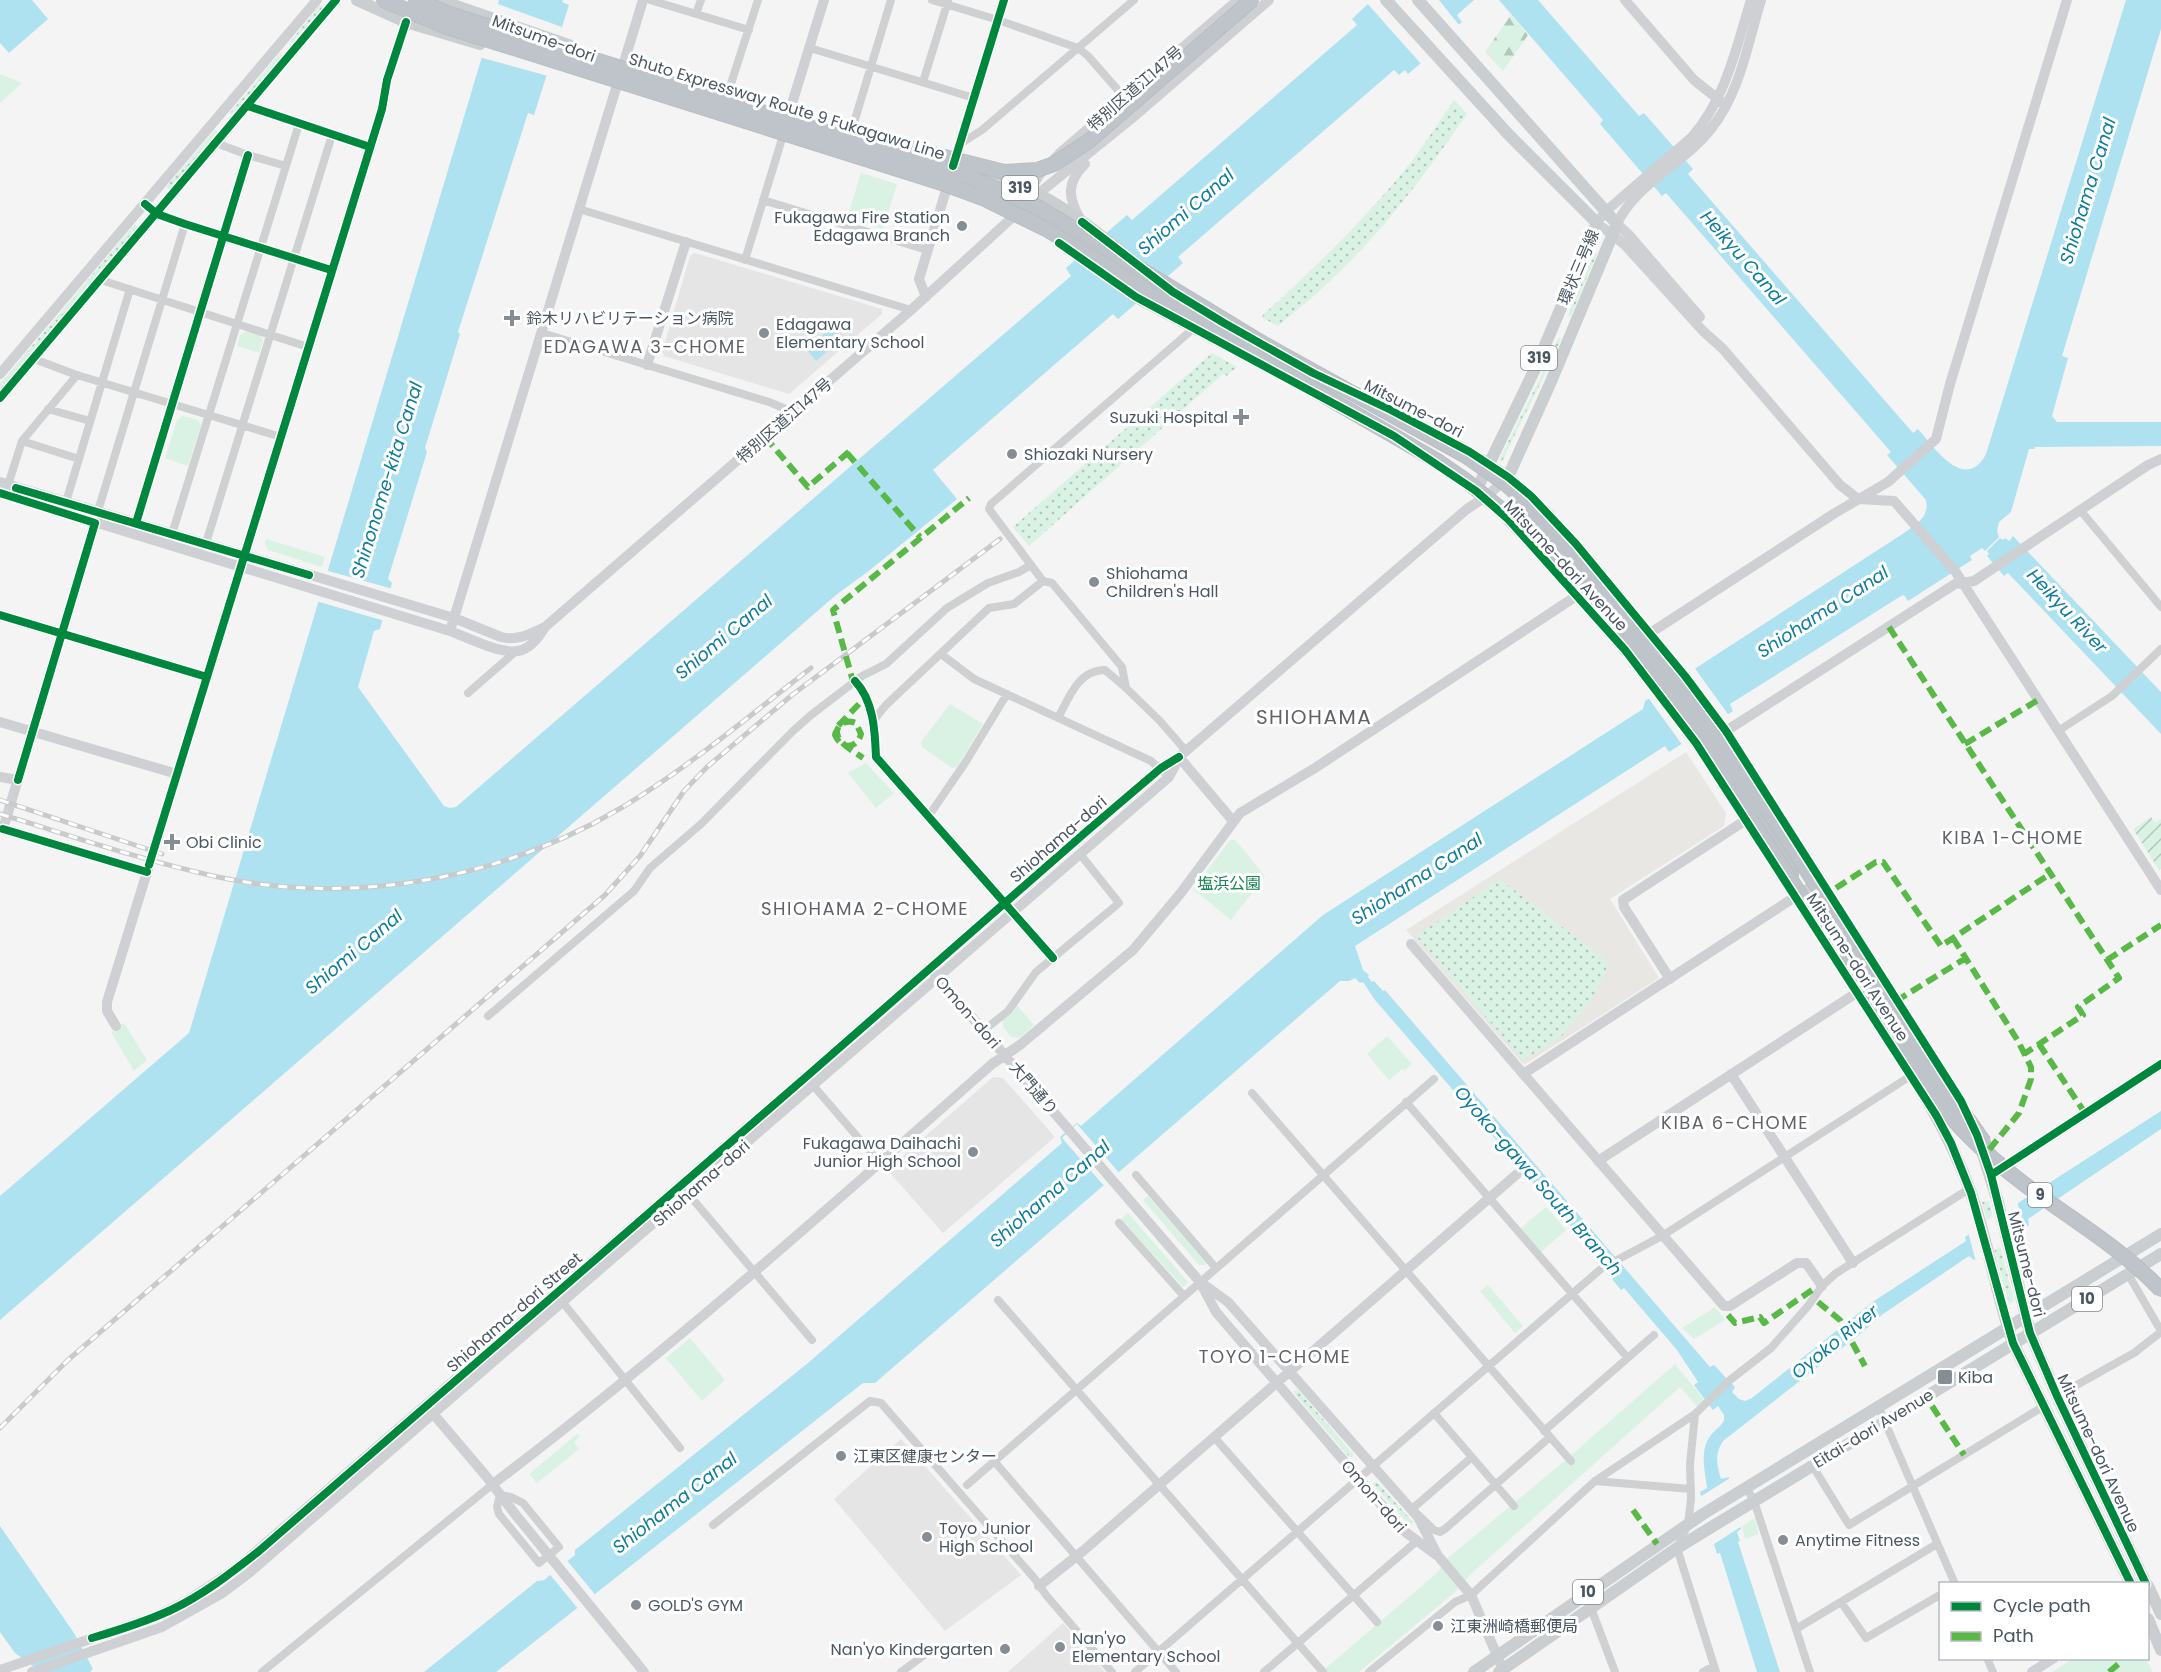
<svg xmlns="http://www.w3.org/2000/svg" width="2161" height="1672" viewBox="0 0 2161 1672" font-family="Poppins,'Noto Sans JP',sans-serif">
<defs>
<pattern id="grass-dots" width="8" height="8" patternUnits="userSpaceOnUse" patternTransform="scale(1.5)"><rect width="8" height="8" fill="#d9f2e3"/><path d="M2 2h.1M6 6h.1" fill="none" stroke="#b2c7bb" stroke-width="1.8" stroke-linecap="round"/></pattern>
<pattern id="forest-firs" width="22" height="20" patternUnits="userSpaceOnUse" patternTransform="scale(1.5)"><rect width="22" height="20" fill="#d9f2e3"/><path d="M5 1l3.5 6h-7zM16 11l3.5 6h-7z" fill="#b2c7bb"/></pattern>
<pattern id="garden-furrows" width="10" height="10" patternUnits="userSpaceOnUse" patternTransform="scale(1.5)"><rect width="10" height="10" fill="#d9f2e3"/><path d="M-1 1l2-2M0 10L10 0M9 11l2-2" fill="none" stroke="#b2c7bb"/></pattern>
</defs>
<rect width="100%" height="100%" fill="#f4f4f4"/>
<!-- commercial -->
<path fill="#e8e7e3" d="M1686 752 1726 813 1724 826 1610 899 1659 978 1524 1065 1406 930Z"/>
<!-- education -->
<path fill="#e6e5e6" d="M695 253 882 309V314L789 394 664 356 662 352 690 256Z
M993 1077 1003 1078 1055 1137 943 1233 890 1173 891 1166Z
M901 1439 1021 1575 945 1631 834 1499Z
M1063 1623 1105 1672H1008Z"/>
<!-- grass -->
<path fill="url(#grass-dots)" d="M320 5 323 7 291 44 290 42Z
M279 54H281L282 57 231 115 230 113Z
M1454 100 1467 114C1426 173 1383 232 1330 281 1314 297 1295 311 1278 326L1261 317C1314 268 1367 218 1412 161 1427 141 1440 120 1454 100Z
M215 130H217L218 132 170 190 166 187Z
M135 224 138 227 0 390V384Z
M1595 252 1597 254 1571 316 1568 315Z
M1558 338 1561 339C1543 381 1521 421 1502 462L1499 461C1518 420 1541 380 1558 338Z
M1212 353 1237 367 1226 376 1223 374 1029 546 1013 527Z
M1500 879 1609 963 1593 998 1561 1037 1523 1060 1416 936Z
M1989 1201 2014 1301 2009 1304 1982 1202Z
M1297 1389 1354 1455 1350 1458 1293 1392Z
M1376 1481 1413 1522 1409 1525 1373 1484Z"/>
<!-- forest -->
<path fill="url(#forest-firs)" d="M1511 15 1528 35 1503 71 1485 52Z"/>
<!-- park -->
<path fill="#d9f2e3" d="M0 74 22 83 0 103Z
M861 173 897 184 883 229 847 218Z
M247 331 260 334 263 342 259 353 237 346 240 335Z
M183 416 198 420 201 425 188 466 165 458 177 420Z
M266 539 325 557 322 567 268 550 265 544Z
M950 704 983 724 957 767 952 768 922 747 921 742Z
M866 763 894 793 876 808 848 773Z
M1230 840H1235L1265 876 1231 920 1193 889Z
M1017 1005 1034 1025 1020 1038 1011 1037 1003 1027V1020Z
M124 1023 147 1060 134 1071 111 1032Z
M1387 1036 1412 1064 1404 1071 1402 1069 1389 1080 1367 1054Z
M1148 1196 1207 1264 1205 1265H1199L1143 1200Z
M1546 1207 1566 1230 1540 1253 1520 1229Z
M1128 1213 1188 1282 1183 1287 1121 1219Z
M1488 1285 1523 1326 1515 1333 1480 1291Z
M1715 1307 1725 1320 1694 1339 1682 1328Z
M690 1338 725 1380 702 1401 666 1358Z
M1675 1364 1707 1403 1700 1410 1680 1387 1471 1574 1454 1593 1359 1672H1321L1437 1573 1448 1558 1568 1458Z
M577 1434 580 1436 574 1442 579 1449 537 1483 529 1474Z
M1755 1518 1759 1534 1745 1539 1742 1526Z
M2074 1658 2146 1659 2153 1672H2052Z"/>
<!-- garden -->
<path fill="url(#garden-furrows)" d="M2151 817 2155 823 2161 819V868L2159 870 2133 829Z"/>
<!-- water -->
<path fill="#aee2f0" d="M0 0H32L48 19 9 53 0 43Z
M499 0H563L562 2 569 5 534 115 528 113 458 332 460 334 425 448 427 452 388 579 392 583 380 629 374 631 358 687 444 806 450 808 456 807 1071 276 1066 268 1127 215 1132 220 1357 25 1352 19 1372 0H1474L1457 15 1462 22 1457 26 1460 30 1408 74 1405 70 1399 75 1394 70 1178 257 1183 263 1118 319 1113 314 933 470 957 499 870 570 836 595 0 1320V1196L189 1033Z
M1499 0H1538L1639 116 1644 113 1693 169 1688 174 1913 433 1918 429C1933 446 1965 494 1986 454L2126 0H2161V29L2062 356 2068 358 2052 416 2057 422H2161V446L2035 447 2034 449H2029L2011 512 1999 522 1997 531 1999 537 1985 551 1982 548 1970 556 1972 560 1908 601 1904 595 1901 596 1730 704 1733 711 1669 752 1665 746 1355 946 1363 970 1369 975 1368 977 1372 982 1374 981 1383 991 1385 990 1710 1367 1714 1365 1735 1387 1732 1392 1739 1399 1745 1401 1752 1398 1874 1301 1966 1241 1965 1237 2161 1111V1129L2028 1219 2029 1225 1974 1260 1969 1256 1883 1314 1860 1334 1723 1441C1714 1455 1717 1465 1721 1479L1729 1477 1741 1529 1737 1532 1740 1541 1738 1542 1780 1672H1757L1720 1553 1717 1554 1714 1544 1712 1546 1700 1492 1707 1488C1705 1471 1699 1450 1711 1435 1715 1430 1720 1427 1724 1421V1415L1718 1406 1713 1410 1694 1385 1698 1382 1677 1350 1624 1288 1621 1290 1593 1256 1595 1254 1375 1000 1363 982 1360 983 1355 978 1349 981H1340L875 1383H863L496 1672H424L537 1581 544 1580 575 1555V1550L808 1363 1062 1143 1060 1137 1077 1123 1081 1126 1323 915 1643 709 1645 701 1904 533C1916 524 1930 517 1926 500L1887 455 1891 452 1666 193 1662 196 1600 124 1603 120Z
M832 327 842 339 816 361 806 349Z
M2013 536 2161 692V734L2008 573 2004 576 1987 556 1989 554 1987 551 2000 538 2003 540 2005 538 2009 541Z
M0 1526 74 1633 93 1669 90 1672H41L15 1653 0 1632Z"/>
<!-- pier -->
<path fill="#f4f4f4" d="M1368 0H1439L1463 30 1422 65 1366 2Z
M495 3 562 27 548 76 479 57Z
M325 570 393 589 385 621 316 601Z
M1694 667 1730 717 1683 746 1647 696Z
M1077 1124 1121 1175 1106 1188 1062 1138Z
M2017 1202 2026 1230 1976 1262 1968 1232Z
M1730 1478 1742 1526 1711 1546 1700 1497Z
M565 1558 597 1597 579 1610 548 1572Z"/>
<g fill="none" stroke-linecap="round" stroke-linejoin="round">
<defs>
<path id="highway" d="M1756 808 1790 868 1791 875"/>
</defs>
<!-- highway casing -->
<use href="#highway" stroke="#b9bec3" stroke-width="16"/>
<!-- street -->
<path stroke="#ced0d2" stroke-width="8" d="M650 0 749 30
M932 0 998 20 1078 48 1088 56 1124 97
M696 14 701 0
M810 48 974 98
M923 82 948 1
M726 99 758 0
M248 106 370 147
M850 136 891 0
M216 143 248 155 286 166
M960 144 982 130 1134 0
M763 200 927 250
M145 204 157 214 185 224 331 270
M579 209 911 310
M745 260 784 132
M101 280 308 347
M542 333 769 402 793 412
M34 359 77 375 281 437
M48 409 90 421
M22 441 79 459
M8 485 22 441 77 375
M66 502 130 289
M2080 510 2161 607
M98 511 185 224
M136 523 248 155
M172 534 299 124
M206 543 332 135
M941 654 974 679 1151 761 1169 777
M855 681C874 701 875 732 876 757L1053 958
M468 693 515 652
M1058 718C1069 698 1078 670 1105 670L1125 687
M873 721 886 705 989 608 1014 604 1043 581
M2058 731 2112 696 2161 649
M1186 751 1160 721 1126 688 1122 667 1052 583 1043 581 989 509 991 504 1194 328
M928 817 965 763 1007 694
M488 1016 634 891 650 868 701 824 793 731 811 715 862 676 886 664 947 608 988 583 1019 572 1031 565
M983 1031 1008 1011 1036 972 1119 903 1080 854
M811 1083 880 1163
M1252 1093 1571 1461
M1406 1102 1627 1357
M1136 1175 1216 1268
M685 1190 812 1340
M1119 1223 1184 1296
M2128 1274 2161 1331
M560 1299 680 1448
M998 1300 1323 1672
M2057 1396 2134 1353 2161 1332
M1878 1406 1955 1584
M1434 1413 1514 1506
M1695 1414 1690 1464 1691 1499 1688 1524 1677 1548 1716 1672
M1544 1431 1654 1335
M1214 1437 1377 1622
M1472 1457 1412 1509 1434 1530 1440 1532 1445 1529 1550 1437
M994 1461 1176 1672
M1812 1465 1849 1525 2044 1406
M1595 1481 1691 1489
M967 1485 1434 1079
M1746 1487 1754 1501 1810 1672
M500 1495 511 1497 523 1503 559 1547 539 1563 499 1514 497 1507Z
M713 1525 870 1401 881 1403 1035 1579 1046 1595 1112 1672
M1841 1602 1866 1638 1940 1595
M1591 1608 1615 1672
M1796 1629 1937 1544
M1987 1658 1993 1672
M262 1672 493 1484
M901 1672 934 1648
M1135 1672 1602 1268 1662 1236 1912 1075
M1264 1672 1417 1541
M1369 1672 1455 1602 1471 1595 1595 1481 1695 1414 1730 1380 1771 1348 1808 1306 1822 1286 1835 1274 1969 1189
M1703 1672 1714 1666"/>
<!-- secondary -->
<path stroke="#ced0d4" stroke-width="10" d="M1625 0 1694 80 1723 103
M1751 0C1736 48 1726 98 1692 137L1605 212 1597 223 1624 244 1703 331 1723 349 1840 485 1858 499 1894 501 1955 571 2161 890
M785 126 824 0
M1026 197 1040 174 1061 152 1238 0
M1080 219C1068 197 1066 183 1085 164
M926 297 919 279 1004 0
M1700 317 1629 235 1617 224C1633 186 1686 162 1711 129 1740 93 1748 43 1761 0
M647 365 686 242
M0 374 317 0
M0 398 336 0
M0 482 454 618 501 637C517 641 530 634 545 627
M0 493 450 631C467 637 504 657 522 650 533 646 539 636 545 627L911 310 1038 194 1137 114 1269 0
M0 615 207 677
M450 631 643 0
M1641 639 1835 513 1888 482 1936 439 1950 384 2067 0
M0 722 177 774
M1726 731 1955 584 1974 581 2148 465 2161 459
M1179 757 1233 821
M0 777 18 780
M0 828 147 872
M3 829 96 519
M1411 944 1724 1306H1730L1797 1263H1806L1822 1286
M933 972 1200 1282 1216 1312 1404 1531 1439 1557 1471 1595 1504 1672
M1670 979 1624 907 1623 900 1746 820
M116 1026 107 1011V1002L382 109 387 80 406 22
M1523 1074 1821 880
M1731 1074 1853 1263
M1598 1161 1881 977
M1991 1175 2161 1064
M1203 1284 1228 1302 1418 1517 1437 1554
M430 1410 486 1476 515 1514
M493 1484C666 1353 829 1208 992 1064L1020 1045 1133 950 1180 894 1240 813 1315 768 1584 591
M1039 1586 1083 1551 1517 1174
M636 1662 644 1672
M0 1670 157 1616 187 1601 237 1568 788 1092 1087 831 1161 768 1179 757 1467 509 1484 498 1508 478
M32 1672 162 1627 221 1594 249 1573 1161 784 1169 777 1179 758
M2032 1672 2054 1658"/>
<!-- primary -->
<path stroke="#caced1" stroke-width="12" d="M357 0 406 22 480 44
M439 0 574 47
M1386 0 1509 135 1597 223 1534 371 1476 491
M1418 0 1617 224 1550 384 1508 477
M965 170C990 177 1017 184 1040 195 1069 210 1095 231 1121 251
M1067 248 1136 297 1224 344
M1475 456 1508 477 1550 516
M1874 1016C1911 1073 1948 1128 1971 1193 1988 1242 1996 1294 2013 1343L2131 1584
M1981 1148 1998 1202 2030 1333 2057 1396 2146 1584
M2148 1586 2161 1614
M2148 1619 2161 1650
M1474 1672 1703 1514 2161 1234
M1499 1672 1677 1548 2161 1254"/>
<!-- highway -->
<use href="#highway" stroke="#bec4c9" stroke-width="14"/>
<defs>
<path id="rail" d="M0 800 162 854
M0 814C72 836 144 861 218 877 355 906 501 879 621 808 688 768 749 716 811 668
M0 1428 68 1360 605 895 640 856 684 791 707 767 792 695 1000 539"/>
</defs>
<!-- rail casing -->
<use href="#rail" stroke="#c9cacc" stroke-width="5"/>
<!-- rail -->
<use href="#rail" stroke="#fff" stroke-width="3" stroke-dasharray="9" stroke-linecap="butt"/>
<defs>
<path id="highway-bridge" d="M383 0 444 26 942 183 985 199 1046 229 1257 357 1439 462 1465 480 1502 510 1551 561 1660 687 1679 713 1942 1106C1973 1145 2011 1176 2052 1204 2090 1231 2129 1256 2161 1290
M415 0 455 16 969 177 1038 207 1264 344 1466 456 1506 484 1548 522 1606 587 1676 673 1720 734 1941 1081 1984 1142
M893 144 1004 172 1037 170 1054 164 1089 141 1252 0
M1519 514C1613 602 1685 701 1756 808"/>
</defs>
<!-- highway-bridge casing -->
<use href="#highway-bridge" stroke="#b9bec3" stroke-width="16" stroke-linecap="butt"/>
<!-- secondary-bridge -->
<path stroke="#ced0d4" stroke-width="10" d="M515 1514 636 1662"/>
<!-- highway-bridge -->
<use href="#highway-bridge" stroke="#bec4c9" stroke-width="14"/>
<!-- quiet -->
<path stroke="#58b947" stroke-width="6" stroke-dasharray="12 6" stroke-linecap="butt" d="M765 437 808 487 851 450
M847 453 920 537
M1889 627 2119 978 2078 1007 2083 1015 2024 1054
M854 685 833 610 969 498
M859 704 837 727 835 735C841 750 857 749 861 734L856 723C844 718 831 728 840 740 845 747 856 753 863 758
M1965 744 2038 700
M1836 888 1876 862H1883L1941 946 2050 874
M1953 938 2018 1041 2031 1067V1079L2019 1113 1984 1156
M2107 960 2161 925
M1896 1001 1966 958
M2039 1044 2085 1113
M1818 1302 1840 1320 1865 1366
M1728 1315 1735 1323 1760 1317 1764 1323 1812 1290
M1932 1406 1964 1455
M1633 1510 1657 1544
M2109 1672 2122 1661"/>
<defs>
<path id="cycleway" d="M248 106 370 147
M953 166 1004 0
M145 204 157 214 185 224 331 270
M1082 222 1173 292 1224 323 1313 373 1391 410 1470 452 1508 477 1531 496 1576 544 1685 676 1726 731 1961 1101 1977 1135 1991 1175 2030 1333 2057 1396 2146 1584
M1059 243 1136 297 1394 436 1476 491 1509 520 1625 650 1696 743 1936 1115 1951 1143 1971 1193 2013 1343 2131 1584
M0 398 336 0
M16 488 309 575
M0 493 95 523 18 780
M136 523 248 155
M0 615 207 677
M855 681C874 701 875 732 876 757L1053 958
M3 829 147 872
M149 865 382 109 387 80 406 22
M1991 1175 2161 1064
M92 1638C119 1630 145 1622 171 1610 203 1595 231 1573 259 1551L806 1077 1087 831 1161 768 1179 757"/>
</defs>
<!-- cycleway casing -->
<use href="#cycleway" stroke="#fff" stroke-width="11"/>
<!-- cycleway -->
<use href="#cycleway" stroke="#00873e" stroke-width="8"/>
</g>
<!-- markers -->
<g fill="#868d94" stroke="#fff" stroke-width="2">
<circle cx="962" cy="226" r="6"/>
<path d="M509 309h6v6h6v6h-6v6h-6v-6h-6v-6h6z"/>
<circle cx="764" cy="333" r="6"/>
<path d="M1238 408h6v6h6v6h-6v6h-6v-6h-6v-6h6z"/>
<circle cx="1012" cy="454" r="6"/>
<circle cx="1094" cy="582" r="6"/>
<path d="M169 833h6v6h6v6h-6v6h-6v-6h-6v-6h6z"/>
<circle cx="973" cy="1152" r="6"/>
<rect x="1937" y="1369" width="16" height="16" rx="3"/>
<circle cx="841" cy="1456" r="6"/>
<circle cx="927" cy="1537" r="6"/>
<circle cx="1783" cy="1540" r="6"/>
<circle cx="636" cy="1605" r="6"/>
<circle cx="1438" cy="1626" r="6"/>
<circle cx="1060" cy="1647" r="6"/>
<circle cx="1005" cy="1649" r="6"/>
</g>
<g text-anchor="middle" stroke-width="6" stroke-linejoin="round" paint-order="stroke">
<!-- shield labels -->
<g fill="#fff" stroke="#808990" stroke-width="1.5">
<rect x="1002" y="176" width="36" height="24" rx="4.5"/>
<rect x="1521" y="346" width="36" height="24" rx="4.5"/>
<rect x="2028" y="1183" width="24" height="24" rx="4.5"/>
<rect x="2072" y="1287" width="30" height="24" rx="4.5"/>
<rect x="1573" y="1580" width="30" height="24" rx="4.5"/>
</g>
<g font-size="15" font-weight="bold" fill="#4a5661">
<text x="1020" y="193">319</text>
<text x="1539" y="363">319</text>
<text x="2040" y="1200">9</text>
<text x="2087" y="1304">10</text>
<text x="1588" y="1597">10</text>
</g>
<!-- street labels -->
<g font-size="16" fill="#4a5661" stroke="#fff">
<text transform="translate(544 38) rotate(20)" y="6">Mitsume-dori</text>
<text transform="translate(1135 88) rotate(-41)" y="6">特別区道江147号</text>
<text transform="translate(787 106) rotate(17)" y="6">Shuto Expressway Route 9 Fukagawa Line</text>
<text transform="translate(1578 267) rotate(-67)" y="6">環状三号線</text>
<text transform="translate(1414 408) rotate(27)" y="6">Mitsume-dori</text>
<text transform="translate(784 420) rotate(-41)" y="6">特別区道江147号</text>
<text transform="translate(1566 565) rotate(47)" y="6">Mitsume-dori Avenue</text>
<text transform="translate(1058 839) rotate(-41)" y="6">Shiohama-dori</text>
<text transform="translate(1858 967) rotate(57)" y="6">Mitsume-dori Avenue</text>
<text transform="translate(968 1012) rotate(49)" y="6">Omon-dori</text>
<text transform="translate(1034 1088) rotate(50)" y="6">大門通り</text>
<text transform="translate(701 1183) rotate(-41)" y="6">Shiohama-dori</text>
<text transform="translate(2027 1264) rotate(76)" y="6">Mitsume-dori</text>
<text transform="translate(514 1312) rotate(-41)" y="6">Shiohama-dori Street</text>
<text transform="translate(1873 1428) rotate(-31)" y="6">Eitai-dori Avenue</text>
<text transform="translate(2099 1453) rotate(65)" y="6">Mitsume-dori Avenue</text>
<text transform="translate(1374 1496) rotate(49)" y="6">Omon-dori</text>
</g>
<!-- poi labels -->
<g font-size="16" fill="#4a5661" stroke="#fff" text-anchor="start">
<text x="950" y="223" text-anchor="end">Fukagawa Fire Station<tspan x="950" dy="18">Edagawa Branch</tspan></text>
<text x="526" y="324">鈴木リハビリテーション病院</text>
<text x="776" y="330">Edagawa<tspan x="776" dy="18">Elementary School</tspan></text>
<text x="1228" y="423" text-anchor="end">Suzuki Hospital</text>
<text x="1024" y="460">Shiozaki Nursery</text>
<text x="1106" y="579">Shiohama<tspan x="1106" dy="18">Children's Hall</tspan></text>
<text x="186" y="848">Obi Clinic</text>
<text x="961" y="1149" text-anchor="end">Fukagawa Daihachi<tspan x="961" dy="18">Junior High School</tspan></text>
<text x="1958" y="1383">Kiba</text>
<text x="853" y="1462">江東区健康センター</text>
<text x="939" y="1534">Toyo Junior<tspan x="939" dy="18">High School</tspan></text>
<text x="1795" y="1546">Anytime Fitness</text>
<text x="648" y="1611">GOLD'S GYM</text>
<text x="1450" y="1632">江東洲崎橋郵便局</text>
<text x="1072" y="1644">Nan'yo<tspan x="1072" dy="18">Elementary School</tspan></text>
<text x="993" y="1655" text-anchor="end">Nan'yo Kindergarten</text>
</g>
<!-- park labels -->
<g font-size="16" fill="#17864f" stroke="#fff">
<text x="1229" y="889">塩浜公園</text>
</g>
<!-- water labels -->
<g font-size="18" font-style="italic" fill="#0c7c9b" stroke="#fff">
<text transform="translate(2088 191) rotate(-73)" y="6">Shiohama Canal</text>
<text transform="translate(1186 212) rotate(-41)" y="6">Shiomi Canal</text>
<text transform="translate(1743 258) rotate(49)" y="6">Heikyu Canal</text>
<text transform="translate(387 480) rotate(-73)" y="6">Shinonome-kita Canal</text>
<text transform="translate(2067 611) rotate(47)" y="6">Heikyu River</text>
<text transform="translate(1823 612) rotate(-33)" y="6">Shiohama Canal</text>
<text transform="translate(724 637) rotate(-40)" y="6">Shiomi Canal</text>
<text transform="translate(1417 879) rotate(-33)" y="6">Shiohama Canal</text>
<text transform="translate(354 952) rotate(-40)" y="6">Shiomi Canal</text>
<text transform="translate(1538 1181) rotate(49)" y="6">Oyoko-gawa South Branch</text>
<text transform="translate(1050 1194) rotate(-41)" y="6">Shiohama Canal</text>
<text transform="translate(1835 1342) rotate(-39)" y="6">Oyoko River</text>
<text transform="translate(675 1503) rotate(-38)" y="6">Shiohama Canal</text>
</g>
<!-- neighbourhood labels -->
<g font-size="18" letter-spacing="1.5" fill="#5f6368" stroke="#fff">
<text x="645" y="353">EDAGAWA 3-CHOME</text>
<text x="2013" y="844">KIBA 1-CHOME</text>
<text x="865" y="915">SHIOHAMA 2-CHOME</text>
<text x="1735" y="1129">KIBA 6-CHOME</text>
<text x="1275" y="1363">TOYO 1-CHOME</text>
</g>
<!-- quarter labels -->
<g font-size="20" letter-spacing="1.5" fill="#5f6368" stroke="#fff">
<text x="1314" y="724">SHIOHAMA</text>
</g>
</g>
<!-- legend -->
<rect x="1939" y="1582" width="210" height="78" fill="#ffffff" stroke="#b7bbc0" stroke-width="1.5"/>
<rect x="1951" y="1602" width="30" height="9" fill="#00873e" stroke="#b7bbc0" stroke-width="1.5"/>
<text x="1993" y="1612" font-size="18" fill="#4a5661">Cycle path</text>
<rect x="1951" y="1632" width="30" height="9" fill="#58b947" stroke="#b7bbc0" stroke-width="1.5"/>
<text x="1993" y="1642" font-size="18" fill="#4a5661">Path</text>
</svg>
